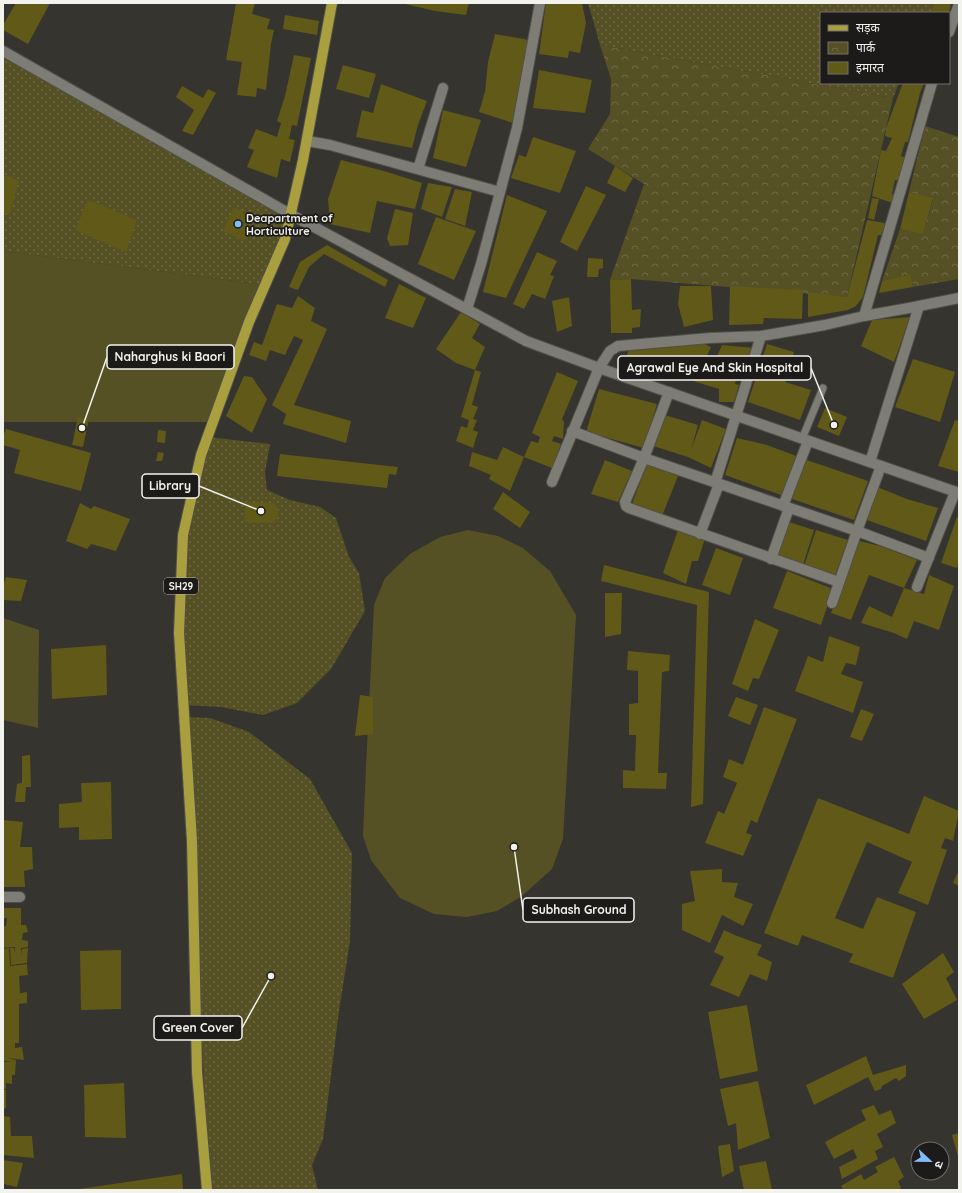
<svg xmlns="http://www.w3.org/2000/svg" width="962" height="1193" viewBox="0 0 962 1193" font-family="Quicksand,'Noto Sans Devanagari',sans-serif">
<defs>
<pattern id="park-crowns" width="20" height="18" patternUnits="userSpaceOnUse"><rect width="20" height="18" fill="#565125"/><path d="M2 6a3 3 0 1 1 6 0M12 15a3 3 0 1 1 6 0" fill="none" stroke="#6f6a45"/></pattern>
<pattern id="garden-dots" width="8" height="8" patternUnits="userSpaceOnUse"><rect width="8" height="8" fill="#565125"/><path d="M2 2h.1M6 6h.1" fill="none" stroke="#6f6a45" stroke-width="1.8" stroke-linecap="round"/></pattern>
</defs>
<rect width="100%" height="100%" fill="#35342e"/>
<!-- grass -->
<path fill="#565125" d="M3 251 265 285 213 422H3Z
M468 530 498 536 523 548 550 571 576 615 563 839 552 869 522 896 497 911 467 917 434 914 400 898 371 860 363 836 366 767 374 605 385 578 410 554 440 537Z
M3 618 39 630 38 728 3 720Z"/>
<!-- park -->
<path fill="url(#park-crowns)" d="M600 45 893 98 847 297 631 279 610 280 644 184 588 149 610 114 611 79Z
M925 126 959 137V279L913 287 911 274 882 281 900 229 923 235 933 199 909 192Z"/>
<!-- garden -->
<path fill="url(#garden-dots)" d="M588 3H934L930 13H821V83H899L893 98 600 45Z
M3 52 290 214 265 285 3 251Z
M208 437 270 444 265 472 267 490 290 500 320 507 336 518 349 557 359 573 365 611 331 669 297 703 263 715 221 707 184 705 183 535Z
M184 717 210 718 249 732 310 779 352 853 350 941 339 1011 323 1139 312 1165 318 1190H210Z"/>
<!-- building -->
<path fill="#615918" d="M16 3H50L28 44 3 30V25Z
M236 3H255L252 14 270 19 267 29 274 30 271 44 266 90 257 88 256 97 237 95 242 62 226 60Z
M401 3H469L466 15 435 11Z
M546 3H582L586 23 580 53 569 51 568 58 539 54Z
M934 3H951L949 13H930Z
M285 15 319 21 317 35 283 29Z
M495 34 529 40 513 123 479 112 485 92 488 62Z
M294 55 311 58 297 126 292 125 289 139 295 140 290 162 281 159 277 178 247 167 254 150 248 148 256 129 277 137 281 123 277 121 285 96Z
M343 65 376 74 369 98 336 89Z
M539 70 592 80 585 113 533 108Z
M903 83H924L920 93 908 142H905L901 156 907 158 900 181 895 180 892 194 895 195 893 203 872 196 881 150 886 151 892 138 885 136 886 128Z
M381 84 427 101 418 125 412 148 356 137 362 110 373 113Z
M182 86 203 98 208 89 216 93 193 135 182 131 194 110 176 97Z
M443 110 481 120 466 167 433 158Z
M533 137 576 151 560 193 511 178 519 155 526 157Z
M341 160 384 171 422 183 415 209 377 201 370 233 330 224 328 199Z
M615 166 633 178 625 192 607 183Z
M3 175 19 181 10 214 3 212Z
M428 183 452 187 442 217 421 209Z
M586 186 606 195 577 251 560 242Z
M455 189 472 192 465 226 445 219Z
M909 192 933 198 923 235 900 229Z
M507 195 547 211 506 298 483 292Z
M872 198 879 199 874 220 868 218Z
M88 200 137 220 126 252 75 230Z
M234 208 254 217 244 241 223 231Z
M395 209 413 213 408 245 390 246 387 238Z
M436 217 476 231 454 280 418 264Z
M867 220 885 223 882 235H878L863 297 856 306 848 310 808 317V292L847 297Z
M327 245 388 280 385 287 324 254 309 267 298 290 289 287 300 262Z
M537 252 557 261 550 275 554 276 545 299 532 294 524 309 513 304Z
M588 258 603 259V268L599 269 598 277H587Z
M911 274 913 287 879 293 882 281Z
M631 279 632 310 641 309 640 327 632 328V333H611L610 280Z
M399 284 426 298 413 328 385 318Z
M680 286H711L713 320 684 327 678 304Z
M730 286 803 290 802 319 764 318 763 324 729 325Z
M298 296 315 308 311 321 327 329 294 405 351 421 346 443 283 424 286 414 272 405 303 340 294 336 285 355 270 350 266 361 249 355 254 342 262 345 277 304 292 308Z
M569 297 572 326 557 332 552 301Z
M461 312 480 324 472 338 485 347 475 370 481 372 472 405 478 407 473 419 477 420 473 430 478 432 473 448 456 441 461 426 467 428 469 420 461 417 475 370 456 363 436 349Z
M910 317 894 362 861 346 872 320Z
M700 342 711 347 703 365 712 368 722 345 754 348 749 361 742 359 735 384 739 385 734 402H719V389L696 382 673 371 626 358 629 349 685 345Z
M767 344 794 352 785 382 811 390 800 420 748 402Z
M913 359 955 372 940 422 895 407Z
M557 372 578 381 562 419 564 422 563 439 554 436 552 441 561 444 552 468 524 457 510 491 489 479 491 475 469 466 472 452 497 460 503 447 524 457 531 441 538 443 540 437 532 433Z
M244 376 252 377 267 399 252 433 226 416Z
M599 389 657 404 644 448 586 432Z
M825 408 847 417 839 436 817 427Z
M665 415 698 425 691 450 702 420 726 429 711 468 688 457 653 446Z
M78 417 89 419 83 447 72 445Z
M955 420 959 421V472L938 466Z
M6 429 91 453 81 491 14 473 20 450 3 445V436Z
M158 430 166 431 165 443 157 442Z
M737 438 767 445 799 457 784 496 725 475Z
M158 452 164 453 162 461H156Z
M280 454 398 467 396 475 389 474 387 488 277 476Z
M804 459 868 481 854 520 789 498Z
M605 460 632 471 618 502 591 494Z
M647 463 678 476 662 516 632 504Z
M877 487 907 499 938 508 926 541 864 519Z
M503 492 530 512 520 528 493 509Z
M246 502 273 503 277 507 278 514 274 523 244 522Z
M80 503 91 509 94 506 130 519 116 551 91 544 87 549 66 541Z
M957 517 959 518V562L957 568 941 563Z
M789 522 814 530 803 565 777 557Z
M678 530 705 538 698 561H692L686 584 663 573Z
M816 530 848 540 835 576 804 566Z
M859 541 880 546 917 560 904 588 869 575 851 620 831 613Z
M716 548 743 558 730 595 702 585Z
M604 565 709 592 703 804 691 807 697 605 601 581Z
M787 571 833 589 821 625 773 608Z
M929 575 954 586 939 630 914 621 907 639 894 633 861 623 869 606 892 617 904 588 924 594Z
M6 577 27 580 21 601 3 600V586Z
M605 593H622L621 634 605 637Z
M755 619 779 630 759 679 753 678 748 691 732 684Z
M829 636 860 647 856 665 846 663 841 674 863 682 853 713 795 691 808 656 823 662Z
M106 645 107 695 52 699 51 649Z
M628 651 670 655 669 671 662 672 658 773H667L666 789 623 788V770L635 771 636 735H629V704L638 703V671L627 670Z
M360 695 373 697V734L355 736Z
M736 697 758 705 750 725 728 716Z
M764 707 797 719 757 823 751 820 746 833 752 835 743 856 705 843 718 811 724 814 737 783 723 777 729 759 743 765Z
M861 709 874 714 862 741 850 737Z
M30 755 31 787H26L25 802H15L17 784 22 783V756Z
M111 782 112 839 79 840V827L59 828V804L82 802 81 783Z
M924 796 959 811 953 841 945 838 941 848 947 850 928 905 898 893 912 862 867 842 835 918 863 929 877 897 916 912 893 978 849 962 853 954 802 935 798 946 764 933 818 798 909 834Z
M3 820 23 822 20 847H32L33 869 24 871 25 887H3Z
M722 869V882L738 883 734 897 753 904 743 926 722 915 710 943 682 930V904L695 901 690 871Z
M959 870V886L953 883Z
M3 908H21V925H26L28 932 23 933 22 940 28 941V947L21 948 22 955V949L28 948 27 963 11 965 10 948H14L15 953V947L3 948V926H6L7 918H4V911H3Z
M724 930 737 936 762 945 757 955 772 962 767 981 750 974 739 997 710 985 724 957 714 952Z
M9 948 10 966 27 964 28 975 19 976 20 993 27 992V1003L19 1004V1043H15V1048L22 1047 24 1060 8 1058 16 1060 15 1075H12V1084L6 1083V1089H3V1062L12 1061H3V949Z
M121 950V1009L81 1010 80 951Z
M943 953 954 972 946 978 957 1000 924 1019 902 984Z
M747 1005 758 1071 720 1079 708 1012Z
M866 1056 873 1075 906 1065V1076L899 1081 896 1078 882 1086 881 1089 875 1091 868 1077 814 1105 806 1085Z
M758 1081 770 1138 738 1150 736 1123 728 1126 720 1089Z
M124 1083 126 1138 85 1137 84 1085Z
M3 1090H6V1108L3 1109Z
M874 1105 879 1115 891 1110 896 1123 877 1134 883 1147 875 1151 878 1159 842 1179 839 1167 857 1158 853 1149 834 1159 825 1142 866 1120 861 1110Z
M3 1116 10 1117 11 1136H32L34 1158 3 1155Z
M959 1133V1160L952 1135Z
M730 1144 734 1171 722 1177 718 1146Z
M894 1157 904 1177 898 1181 901 1188 898 1190H843L841 1186 861 1174 864 1180 878 1172 875 1167Z
M3 1160 23 1163 17 1187 3 1184Z
M766 1161 772 1190H744L739 1166Z
M182 1174 183 1190H79V1189Z"/>
<g fill="none" stroke-linecap="round" stroke-linejoin="round">
<defs>
<path id="lane" d="M802 439 823 388"/>
<path id="street" d="M949 32 959 4
M307 141 330 145 500 192
M418 169 443 88
M467 309 481 264 517 128 540 3
M864 316 932 83
M669 392 644 458 857 531 881 466
M572 431 644 458 625 502 626 506 629 508 839 582
M870 462 919 306
M552 482 599 368 610 351 618 346 710 338 761 336
M715 483 761 336 825 325 864 316 909 308 959 298
M783 506 808 441
M700 534 719 484
M771 559 789 508
M917 587 955 492
M832 603 857 531 929 558
M3 897H20"/>
<path id="secondary" d="M3 51 290 214 526 341 599 368 959 493"/>
<path id="primary" d="M207 1190 197 1072 192 841 179 633 183 535 201 455 249 322 285 239 303 160 332 3"/>
</defs>
<!-- lane casing -->
<use href="#lane" stroke="#50504a" stroke-width="9"/>
<!-- street casing -->
<use href="#street" stroke="#50504a" stroke-width="12"/>
<!-- secondary casing -->
<use href="#secondary" stroke="#50504a" stroke-width="12"/>
<!-- primary casing -->
<use href="#primary" stroke="#50504a" stroke-width="12"/>
<!-- lane -->
<use href="#lane" stroke="#7d7c75" stroke-width="7"/>
<!-- street -->
<use href="#street" stroke="#7d7c75" stroke-width="10"/>
<!-- secondary -->
<use href="#secondary" stroke="#7d7c75" stroke-width="10"/>
<!-- primary -->
<use href="#primary" stroke="#a99f3e" stroke-width="10"/>
</g>
<!-- markers -->
<circle fill="#84bcfb" stroke="#1c1b19" stroke-width="1.5" cx="238" cy="224" r="4"/>
<g text-anchor="middle" stroke-width="3.5" stroke-linejoin="round" paint-order="stroke">
<!-- shield labels -->
<rect fill="#1c1b19" stroke="#b2b2ae" stroke-width="1" x="164" y="578" width="34" height="16" rx="3"/>
<g font-size="10" font-weight="bold" fill="#f3f3ee">
<text x="181" y="590">SH29</text>
</g>
<!-- poi labels -->
<g font-size="11" font-weight="bold" fill="#f3f3ee" stroke="#1c1b19" text-anchor="start">
<text x="246" y="222">Deapartment of<tspan x="246" dy="13">Horticulture</tspan></text>
</g>
</g>
<!-- callouts -->
<path fill="none" stroke="#f3f3ee" stroke-width="1.5" d="M82 428L107 357M834 425L811 368M261 511L199 486M514 847L523 910M271 976L242 1028"/>
<g fill="#f3f3ee" stroke="#1c1b19" stroke-width="1.5">
<circle cx="82" cy="428" r="4"/>
<circle cx="834" cy="425" r="4"/>
<circle cx="261" cy="511" r="4"/>
<circle cx="514" cy="847" r="4"/>
<circle cx="271" cy="976" r="4"/>
</g>
<g fill="#1c1b19" stroke="#f3f3ee" stroke-width="1.5">
<rect x="107" y="345" width="127" height="24" rx="4"/>
<rect x="618" y="356" width="193" height="24" rx="4"/>
<rect x="142" y="474" width="57" height="24" rx="4"/>
<rect x="523" y="898" width="111" height="24" rx="4"/>
<rect x="154" y="1016" width="88" height="24" rx="4"/>
</g>
<g font-size="12" text-anchor="middle" font-weight="bold" fill="#f3f3ee">
<text x="170" y="361">Naharghus ki Baori</text>
<text x="715" y="372">Agrawal Eye And Skin Hospital</text>
<text x="170" y="490">Library</text>
<text x="579" y="914">Subhash Ground</text>
<text x="198" y="1032">Green Cover</text>
</g>
<!-- border -->
<rect width="962" height="1193" fill="none" stroke="#f3f3ee" stroke-width="8"/>
<!-- legend -->
<rect x="820" y="12" width="130" height="72" fill="#1c1b19" stroke="#72716e"/>
<rect x="828" y="25" width="20" height="6" fill="#a99f3e" stroke="#72716e"/>
<text x="856" y="32" font-size="12" fill="#f3f3ee">सड़क</text>
<rect x="828" y="42" width="20" height="12" fill="url(#park-crowns)" stroke="#72716e"/>
<text x="856" y="52" font-size="12" fill="#f3f3ee">पार्क</text>
<rect x="828" y="62" width="20" height="12" fill="#615918" stroke="#72716e"/>
<text x="856" y="72" font-size="12" fill="#f3f3ee">इमारत</text>
<!-- north arrow -->
<g transform="translate(930 1161) rotate(112)"><circle r="19" fill="#1c1b19" stroke="#72716e"/>
<path d="M0-3L7 15L0 10L-7 15Z" fill="#84bcfb"/>
<text y="-6" font-size="11" font-weight="bold" text-anchor="middle" fill="#f3f3ee">उ</text>
</g>
</svg>
